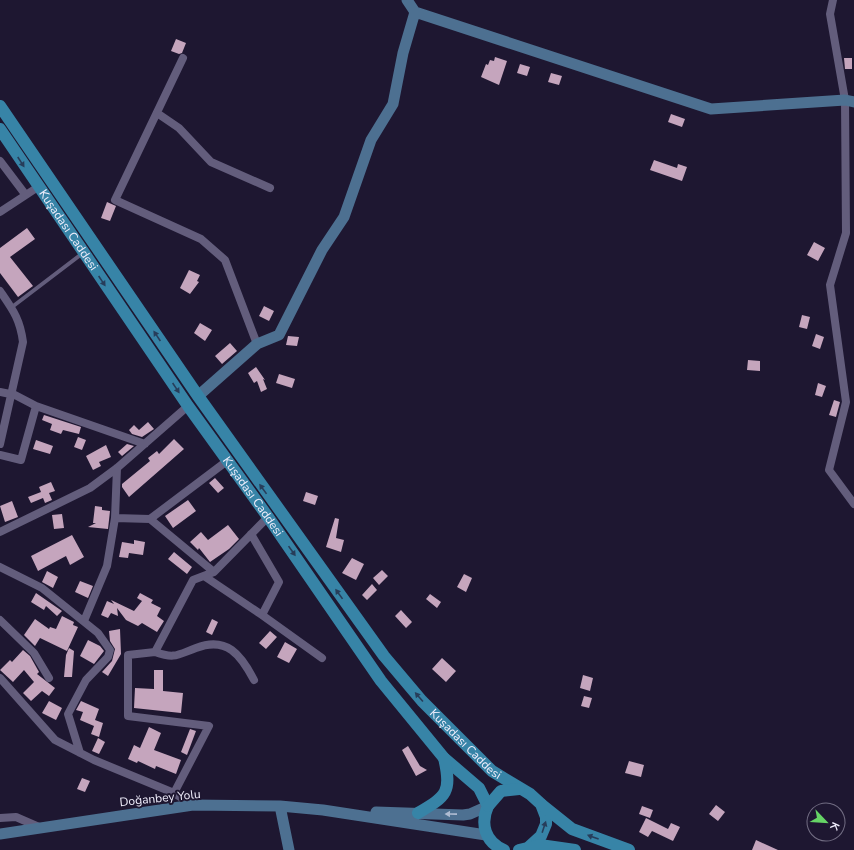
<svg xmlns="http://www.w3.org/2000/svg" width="854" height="850" viewBox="0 0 854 850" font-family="'Nunito Sans',sans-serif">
<rect width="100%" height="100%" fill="#1e1731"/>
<!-- building -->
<path fill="#c5a5bd" d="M176 39 186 43 182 53 179 54 171 51Z
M495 57 507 61 499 85 481 77 486 64 488 65 490 60 494 61Z
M844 58H852V69H845Z
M520 64 530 67 527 76 517 73Z
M551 73 562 76 559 85 548 82Z
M671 114 685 119 682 127 668 122Z
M654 160 677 168 678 164 687 167 682 181 650 170Z
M107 202 116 206 110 221 101 218Z
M27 228 35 239 10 257 33 286 18 297 0 273V248Z
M814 242 825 248 818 261 807 255Z
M189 270 200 275 197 281 199 282 190 294 180 288Z
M264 306 274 311 269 321 259 316Z
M802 315 810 317 807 329 799 327Z
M200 323 212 330 205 341 194 333Z
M816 334 824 337 820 349 812 346Z
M288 336 299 337 297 346 286 345Z
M230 343 237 351 222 364 215 356Z
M748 360 760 361V371L747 370Z
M256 367 265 380 263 379 267 389 261 392 257 381 254 383 248 373Z
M279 374 295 379 292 388 276 383Z
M818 383 826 386 822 397 815 395Z
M834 400 840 402 836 417 829 415Z
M44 415 81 427 79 434 63 430 61 434 50 430 52 424 42 420Z
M148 422 154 429 142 437 132 434 129 430 134 425 139 430Z
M78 437 86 440 82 450 74 447Z
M174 439 184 449 129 497 122 487V484L150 461 148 458 157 451 159 454Z
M36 440 53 446 50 454 33 449Z
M127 444 134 446 122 456 118 452Z
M106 445 111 457 99 462 101 466 93 470 86 456Z
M215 478 224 488 218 493 209 483Z
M51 482 55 491 49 493 52 500 45 503 43 498 31 503 28 497 41 492 39 487Z
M306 492 318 496 315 505 303 501Z
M188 500 196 511 173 528 165 516Z
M12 501 18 517 5 522 0 506Z
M95 506 102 507V510L110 511 108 529 88 527 96 523H93Z
M62 514 64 528 54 529 52 515Z
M335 518 339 519 336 538 344 540 341 552 326 547Z
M228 525 239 539 229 549 210 562 199 548 198 550 190 542 201 532 208 540Z
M72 535 84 557 70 565 66 556 38 571 31 556Z
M134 540 145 542 143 555 129 553 128 558 119 557 122 542 134 544Z
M174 552 192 567 187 574 168 559Z
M352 558 364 564 356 580 342 573Z
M382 570 388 576 379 585 373 578Z
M47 571 58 577 53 588 42 582Z
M464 574 472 578 466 592 457 587Z
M80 581 93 586 88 598 75 592Z
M372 584 377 590 367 600 362 595Z
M36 593 62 611 57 616 46 606 44 610 31 602Z
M140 593 153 600 151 603 161 608 157 616 164 621 157 632 142 623 138 626 126 620 117 608 118 616 111 613 108 618 101 615 107 601 114 604 111 600 134 611 142 601 137 598Z
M430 594 441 602 437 608 426 599Z
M401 610 412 622 406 628 395 616Z
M62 616 74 622 73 625 78 627 67 651 40 638 35 646 24 635 35 619 49 629 50 627 56 629Z
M212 619 218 622 212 635 206 632Z
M120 629 121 654 108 676 102 672 112 661 115 649 110 641 109 631Z
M270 631 277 637 266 649 259 643Z
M88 640 100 646 104 651 94 664 80 656Z
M285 642 297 649 289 663 277 657Z
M69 648 74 651 72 677H64L66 655Z
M23 650 30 656 39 672 37 674 55 688 49 696 42 691 31 701 23 693 34 682 24 670 13 682 0 670 10 660 12 662Z
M442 658 456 671 446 682 432 669Z
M154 670H163V691L183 693 181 713 134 708 135 688 154 689Z
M583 675 593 678 590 691 580 688Z
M584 696 592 698 589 708 581 706Z
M49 701 62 708 56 720 42 713Z
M81 701 99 709 95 720 103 723 99 737 91 734 94 726 80 720 83 712 76 710Z
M149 727 161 733 154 750 181 760 176 774 156 766 155 769 138 761 137 763 128 759 134 745 140 748Z
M190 729 196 731 187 755 181 752Z
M98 738 105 742 99 754 92 751Z
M408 746 420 766 427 770 416 776 402 750Z
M629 761 644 765 641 777 625 773Z
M82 778 90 781 85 792 77 789Z
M716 805 725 812 718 821 709 814Z
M642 806 653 810 650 818 639 814Z
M646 818 668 829 671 823 680 827 673 841 652 831 648 837 639 832Z
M756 840 778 850H752Z"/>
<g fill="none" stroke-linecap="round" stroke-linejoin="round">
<!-- lane -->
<path stroke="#635d7c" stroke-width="4" d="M12 307 83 253"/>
<!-- street -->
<path stroke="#635d7c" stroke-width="8" d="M833 0 830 14 845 100 846 233 830 285 846 402 829 470 854 504
M183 58 115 200 201 239 225 260 257 344
M157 113 179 128 211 162 270 188
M0 161 25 194
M0 212 38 187
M0 291C13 310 20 319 23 342L0 444
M0 392 15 395 36 406 145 444
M0 455 21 460 36 406
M117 468 115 518 150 519 214 572
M150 519 227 461
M0 532 90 488 117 468 188 406
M251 534 279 582 262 615 322 658
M0 567 42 588 98 633 110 650 108 657 86 680 68 714 80 753
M204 576 262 615
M0 620 34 653 49 678
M84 621 107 566 115 518
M155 652C175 659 177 655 196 648 227 636 241 655 254 680
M0 678 55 740 94 760 174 793 193 805
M174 793 209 726 128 716V655L155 652 193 580 214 572 268 517
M0 818 16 817 39 827"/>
<!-- secondary -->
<path stroke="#4d7091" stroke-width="11" d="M407 0 415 12 711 109 845 100 854 102
M198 396 257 344 279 335 322 250 344 217 371 140 393 104 403 53 415 12
M280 806 289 850
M376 812 463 815 470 814 488 806
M0 834 193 805 280 806 323 810 486 835"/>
<!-- primary -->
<g stroke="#3784a7" stroke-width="12">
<path id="s1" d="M0 106 198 396 384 656 422 701 492 771 530 794 541 804 546 817V824L541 836 530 846"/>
<path id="s2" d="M0 129 188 406 268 517 381 681 444 758 479 788 488 806C480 824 485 842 504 850"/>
<path d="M542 805 572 829 629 850"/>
<path d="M488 806 501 791 519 789"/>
<path d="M418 813C447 796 452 792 444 758"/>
<path d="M519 850 540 845 575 850"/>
</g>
</g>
<!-- one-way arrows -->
<defs><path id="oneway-solid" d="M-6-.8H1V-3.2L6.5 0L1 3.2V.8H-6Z"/></defs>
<g fill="#273d5a">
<use href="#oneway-solid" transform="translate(21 162) rotate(57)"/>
<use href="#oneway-solid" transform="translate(102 281) rotate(56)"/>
<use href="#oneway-solid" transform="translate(157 336) rotate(-124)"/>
<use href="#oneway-solid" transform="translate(176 388) rotate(56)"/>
<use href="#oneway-solid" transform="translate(263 489) rotate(-126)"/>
<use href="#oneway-solid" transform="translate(292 551) rotate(55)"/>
<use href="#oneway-solid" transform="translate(339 594) rotate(-126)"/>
<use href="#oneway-solid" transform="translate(419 697) rotate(-131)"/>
<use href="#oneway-solid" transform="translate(544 827) rotate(-72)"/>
<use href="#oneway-solid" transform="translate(593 837) rotate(-160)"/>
</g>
<use fill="#afbcd2" href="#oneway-solid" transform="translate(451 814) rotate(-179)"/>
<g text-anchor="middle" stroke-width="4" stroke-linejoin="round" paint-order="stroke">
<!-- street labels -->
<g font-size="12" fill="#f1effd" stroke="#1e1731">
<text dy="4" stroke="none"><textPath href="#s2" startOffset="122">Kuşadası Caddesi</textPath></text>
<text dy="4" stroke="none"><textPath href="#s2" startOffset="446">Kuşadası Caddesi</textPath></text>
<text dy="4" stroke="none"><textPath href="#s1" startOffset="791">Kuşadası Caddesi</textPath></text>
<text transform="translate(160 798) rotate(-6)" y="4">Doğanbey Yolu</text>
</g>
</g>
<!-- north arrow -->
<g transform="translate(826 822) rotate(115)"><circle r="19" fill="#1e1731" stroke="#726d83"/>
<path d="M0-3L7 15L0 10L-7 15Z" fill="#66d466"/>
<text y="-6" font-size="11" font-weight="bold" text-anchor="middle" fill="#f1effd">K</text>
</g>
</svg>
